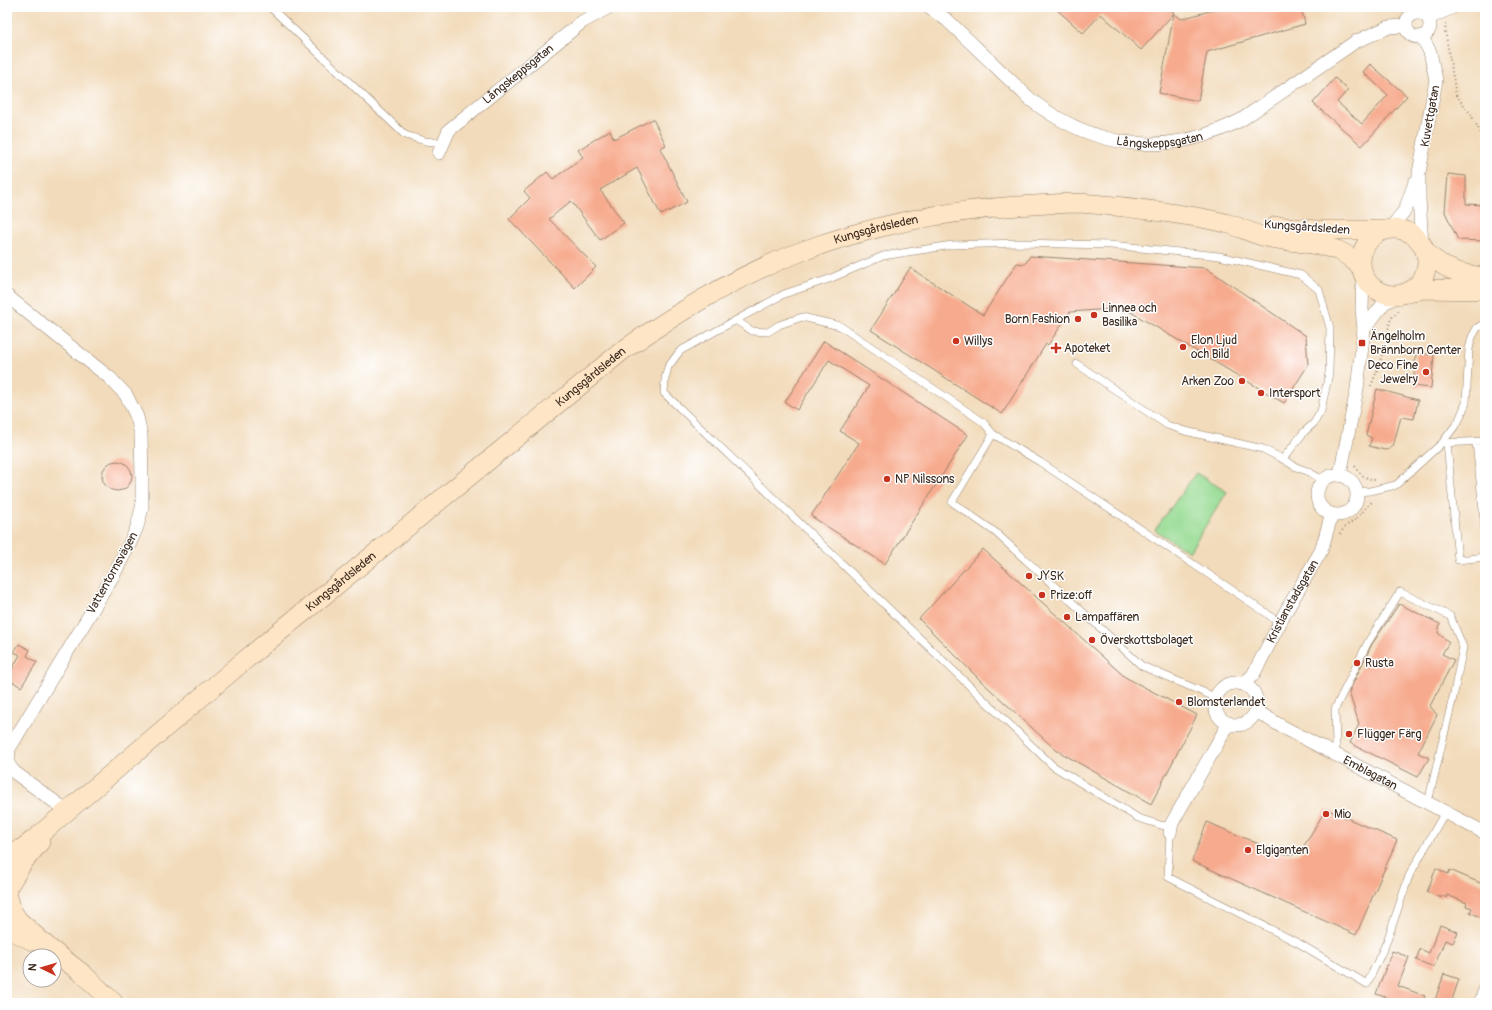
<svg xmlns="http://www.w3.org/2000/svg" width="1492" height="1010" viewBox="0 0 1492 1010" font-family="Pangolin,sans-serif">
<rect width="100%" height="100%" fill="#fff"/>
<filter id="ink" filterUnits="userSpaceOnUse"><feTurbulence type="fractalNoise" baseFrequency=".025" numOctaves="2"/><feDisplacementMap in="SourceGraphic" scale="8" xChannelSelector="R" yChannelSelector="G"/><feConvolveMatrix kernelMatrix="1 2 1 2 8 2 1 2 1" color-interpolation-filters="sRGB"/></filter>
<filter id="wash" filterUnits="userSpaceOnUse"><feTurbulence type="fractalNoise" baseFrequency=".012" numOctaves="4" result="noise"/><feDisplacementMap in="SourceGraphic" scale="16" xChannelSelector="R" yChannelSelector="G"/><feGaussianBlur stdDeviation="0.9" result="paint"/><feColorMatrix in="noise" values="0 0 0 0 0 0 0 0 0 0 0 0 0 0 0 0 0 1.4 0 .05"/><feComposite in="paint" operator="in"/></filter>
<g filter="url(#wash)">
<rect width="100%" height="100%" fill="#f2dbbb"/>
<!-- green -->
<path fill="#99dc94" stroke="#6a8359" d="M1196 473 1227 492 1189 552 1155 530Z"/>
<g id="blocks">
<!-- building -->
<path fill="#f7ab8e" d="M1054 7H1168L1174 13 1141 50 1101 14 1083 33Z
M1224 7H1301L1305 24 1207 52 1198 101 1159 93 1174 13 1181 19Z
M1370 64 1407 96 1362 146 1313 103 1335 78 1348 90 1337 102 1362 124 1388 95 1363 72Z
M653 119 666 145 660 148 687 202 661 215 637 168 600 190 624 223 600 240 571 201 549 219 596 267 575 288 509 219 530 198 524 191 547 172 553 179 583 157 578 150 610 130 614 139Z
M1448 174 1466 176V204L1485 205V241L1458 240 1445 212Z
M1030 256 1206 268 1306 336 1308 365 1284 403 1124 308 1070 312 1048 345 1046 344 1002 414 871 330 910 268 983 315 1017 263 1025 264Z
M824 341 968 435 885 564 811 516 859 443 840 431 869 386 829 360 797 410 785 402Z
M1416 353 1434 355 1431 388 1413 386Z
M1377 389 1418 400 1414 419 1401 417 1393 446 1390 449 1385 450 1369 446 1372 438 1366 435Z
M102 476a15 15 0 1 1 30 0a15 15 0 1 1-30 0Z
M983 549 1125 677 1197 715 1151 804 1056 750 981 681 919 619Z
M1399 604 1440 624 1438 633 1449 642 1442 654 1454 660 1430 706 1437 715 1418 753 1429 758 1418 777 1350 743 1359 724 1349 692 1372 644Z
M19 644 30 650 27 656 37 662 21 687 7 678 20 655 14 652Z
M1326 809 1397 840 1356 935 1192 861 1207 822 1282 854H1299Z
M1436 868 1448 874 1450 870 1485 885V911L1482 918 1470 912 1472 908 1466 906 1467 903 1447 895 1446 898 1442 895 1441 898 1427 892Z
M1440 925 1458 932 1453 943 1445 940 1434 967 1416 960 1420 949 1429 953Z
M1392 951 1409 957 1398 986 1425 996 1422 1003H1401L1376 994Z
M1444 974 1459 979 1451 1003H1442L1435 1000Z"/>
</g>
</g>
<g filter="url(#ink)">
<use href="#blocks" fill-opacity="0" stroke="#96826c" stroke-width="1"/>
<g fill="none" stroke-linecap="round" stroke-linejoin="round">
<defs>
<path id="lane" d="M270 7 405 135 425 141 443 143
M737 321 752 331 768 332 779 325 802 317 840 326 983 422 993 434
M1077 364 1167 425 1185 431 1263 449 1279 457 1296 467 1307 471 1323 480
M1476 442 1485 530
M1443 443 1485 441
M1447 443 1458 560 1485 557
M1357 492 1370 491 1396 485 1442 443 1458 422 1466 403 1469 349 1472 337 1477 328 1485 323
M1217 698 1142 666 995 532 952 502 993 434 1040 462 1265 612 1275 620 1276 628
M1336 747 1335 709 1368 642 1400 592 1450 616 1463 647 1454 693 1430 794
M1172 823 1164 826 1138 818 1053 766 664 393 665 379 668 367 680 351 716 331 784 294 829 279 883 256 952 245 1018 243 1111 245 1219 256 1301 275 1319 290 1330 328 1329 373 1321 411 1314 423 1304 432 1283 459
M1170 833 1168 877 1300 944 1367 984 1387 941 1409 876 1445 812"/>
<g id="street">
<path id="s1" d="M928 7 947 20 1031 100C1096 150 1167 158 1241 120L1355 42 1389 27 1406 26"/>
<circle cx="1418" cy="25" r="12"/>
<path d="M1429 18 1453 7"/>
<path d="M1422 37 1430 52 1436 80 1419 173V198L1422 245"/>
<path id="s2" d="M439 153 449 130 582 22 609 7"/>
<path d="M1390 229 1405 210 1415 182"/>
<path d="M7 296 110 378 126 395 137 417 141 435 142 478V508L137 527 130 543 114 574 9 749 8 764 14 772 67 811"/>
<path d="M1364 329 1384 303 1400 295"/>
<path d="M1340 475 1357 389 1364 329 1362 309 1363 275"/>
<circle cx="1337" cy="495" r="20"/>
<circle cx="1236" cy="704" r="21"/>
<path id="s3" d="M1243 684 1253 675 1286 611 1321 551 1332 514"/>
<path id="s4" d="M1256 711 1281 726 1485 833"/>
<path d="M1170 833 1172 823 1229 723"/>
<path d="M1480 1003 1485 990"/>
</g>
<g id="secondary">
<path d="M1276 226 1316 230H1384"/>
<circle cx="1394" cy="262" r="33"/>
<path d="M1425 251C1443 269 1460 275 1485 277"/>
<path d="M1408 292 1423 289 1485 290"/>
<path id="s5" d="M7 854C20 852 28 844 38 836L239 665 622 351C677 313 736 276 800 252 875 224 954 209 1034 205 1049 204 1065 203 1081 203 1109 205 1136 208 1163 212 1185 215 1208 218 1229 224 1240 227 1250 233 1262 236 1286 243 1317 241 1339 251 1347 254 1354 261 1361 267"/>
<path d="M9 885 24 861 40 842"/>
<path d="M7 893 12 911 18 920 49 948 83 974 114 1003"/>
<path d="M7 929 33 941"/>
</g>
</defs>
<!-- lane casing -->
<use href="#lane" stroke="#96826c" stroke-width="8"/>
<!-- street casing -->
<use href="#street" stroke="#96826c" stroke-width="14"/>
<!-- secondary casing -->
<use href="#secondary" stroke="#96826c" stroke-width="20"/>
<!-- path -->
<path stroke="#96826c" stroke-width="2" stroke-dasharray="1 3" stroke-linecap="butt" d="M1446 24 1445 30 1456 95 1470 113 1485 141
M1376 338 1386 336
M1371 386 1379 366 1391 318 1399 310
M1355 466C1360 475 1365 478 1375 480
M1340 534C1346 523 1351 524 1359 516 1363 512 1366 506 1372 502L1371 500
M1257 688 1260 699"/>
<!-- lane -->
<use href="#lane" stroke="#fff" stroke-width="7"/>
<!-- street -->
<use href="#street" stroke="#fff" stroke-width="13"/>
<!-- secondary -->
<use href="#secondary" stroke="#fde5c5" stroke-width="19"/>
</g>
</g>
<!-- markers -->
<g fill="#c8321e" stroke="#fff" stroke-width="1.5">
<circle cx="1094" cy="315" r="4"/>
<circle cx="1078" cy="319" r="4"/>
<circle cx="956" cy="341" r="4"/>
<rect x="1358" y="339" width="8" height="8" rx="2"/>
<circle cx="1183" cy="347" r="4"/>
<path d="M1054 342h4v4h4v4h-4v4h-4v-4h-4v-4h4z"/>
<circle cx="1426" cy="372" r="4"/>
<circle cx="1242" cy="381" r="4"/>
<circle cx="1261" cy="393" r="4"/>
<circle cx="887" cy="479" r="4"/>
<circle cx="1029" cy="576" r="4"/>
<circle cx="1042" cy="595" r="4"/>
<circle cx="1067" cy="617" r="4"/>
<circle cx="1092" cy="640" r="4"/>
<circle cx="1357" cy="663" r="4"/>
<circle cx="1179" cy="702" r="4"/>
<circle cx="1349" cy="734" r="4"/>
<circle cx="1326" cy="814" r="4"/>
<circle cx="1248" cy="850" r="4"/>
</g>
<g text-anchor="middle" stroke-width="3" stroke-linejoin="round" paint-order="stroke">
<!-- street labels -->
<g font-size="12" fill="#3b2a1e" stroke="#fff">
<text dy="4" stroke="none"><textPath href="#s2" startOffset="114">Långskeppsgatan</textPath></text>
<text transform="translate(1430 116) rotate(-80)" y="4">Kuvettgatan</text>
<text dy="4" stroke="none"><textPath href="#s1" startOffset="278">Långskeppsgatan</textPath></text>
<text transform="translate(1307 227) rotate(4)" y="4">Kungsgårdsleden</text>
<text dy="4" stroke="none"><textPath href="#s5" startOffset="1079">Kungsgårdsleden</textPath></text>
<text dy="4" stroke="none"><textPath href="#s5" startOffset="755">Kungsgårdsleden</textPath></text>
<text transform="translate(112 573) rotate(-61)" y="4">Vattentornsvägen</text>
<text dy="4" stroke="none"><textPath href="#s5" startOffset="432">Kungsgårdsleden</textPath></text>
<text dy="4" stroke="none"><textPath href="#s3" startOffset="97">Kristianstadsgatan</textPath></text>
<text dy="4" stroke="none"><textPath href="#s4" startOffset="130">Emblagatan</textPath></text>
</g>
<!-- poi labels -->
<g font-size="12" fill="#3b2a1e" stroke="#fff" text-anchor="start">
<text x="1102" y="312">Linnea och<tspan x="1102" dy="14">Basilika</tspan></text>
<text x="1070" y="323" text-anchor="end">Born Fashion</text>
<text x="1370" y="340">Ängelholm<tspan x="1370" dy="14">Brännborn Center</tspan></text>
<text x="1191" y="344">Elon Ljud<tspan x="1191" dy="14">och Bild</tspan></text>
<text x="964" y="345">Willys</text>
<text x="1064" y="352">Apoteket</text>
<text x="1418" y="369" text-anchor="end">Deco Fine<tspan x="1418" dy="14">Jewelry</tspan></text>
<text x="1234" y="385" text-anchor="end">Arken Zoo</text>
<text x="1269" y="397">Intersport</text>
<text x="895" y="483">NP Nilssons</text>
<text x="1037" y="580">JYSK</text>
<text x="1050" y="599">Prize:off</text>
<text x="1075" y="621">Lampaffären</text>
<text x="1100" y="644">Överskottsbolaget</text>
<text x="1365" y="667">Rusta</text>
<text x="1187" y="706">Blomsterlandet</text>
<text x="1357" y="738">Flügger Färg</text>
<text x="1334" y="818">Mio</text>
<text x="1256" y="854">Elgiganten</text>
</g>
</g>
<!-- margin -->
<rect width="1492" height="1010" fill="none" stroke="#fff" stroke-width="24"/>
<!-- north arrow -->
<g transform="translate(42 968) rotate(275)"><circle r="19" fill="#ffffff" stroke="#b1aaa5"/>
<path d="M0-3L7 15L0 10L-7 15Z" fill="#c8321e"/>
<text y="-6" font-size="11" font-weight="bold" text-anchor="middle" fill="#3b2a1e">N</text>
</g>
</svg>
